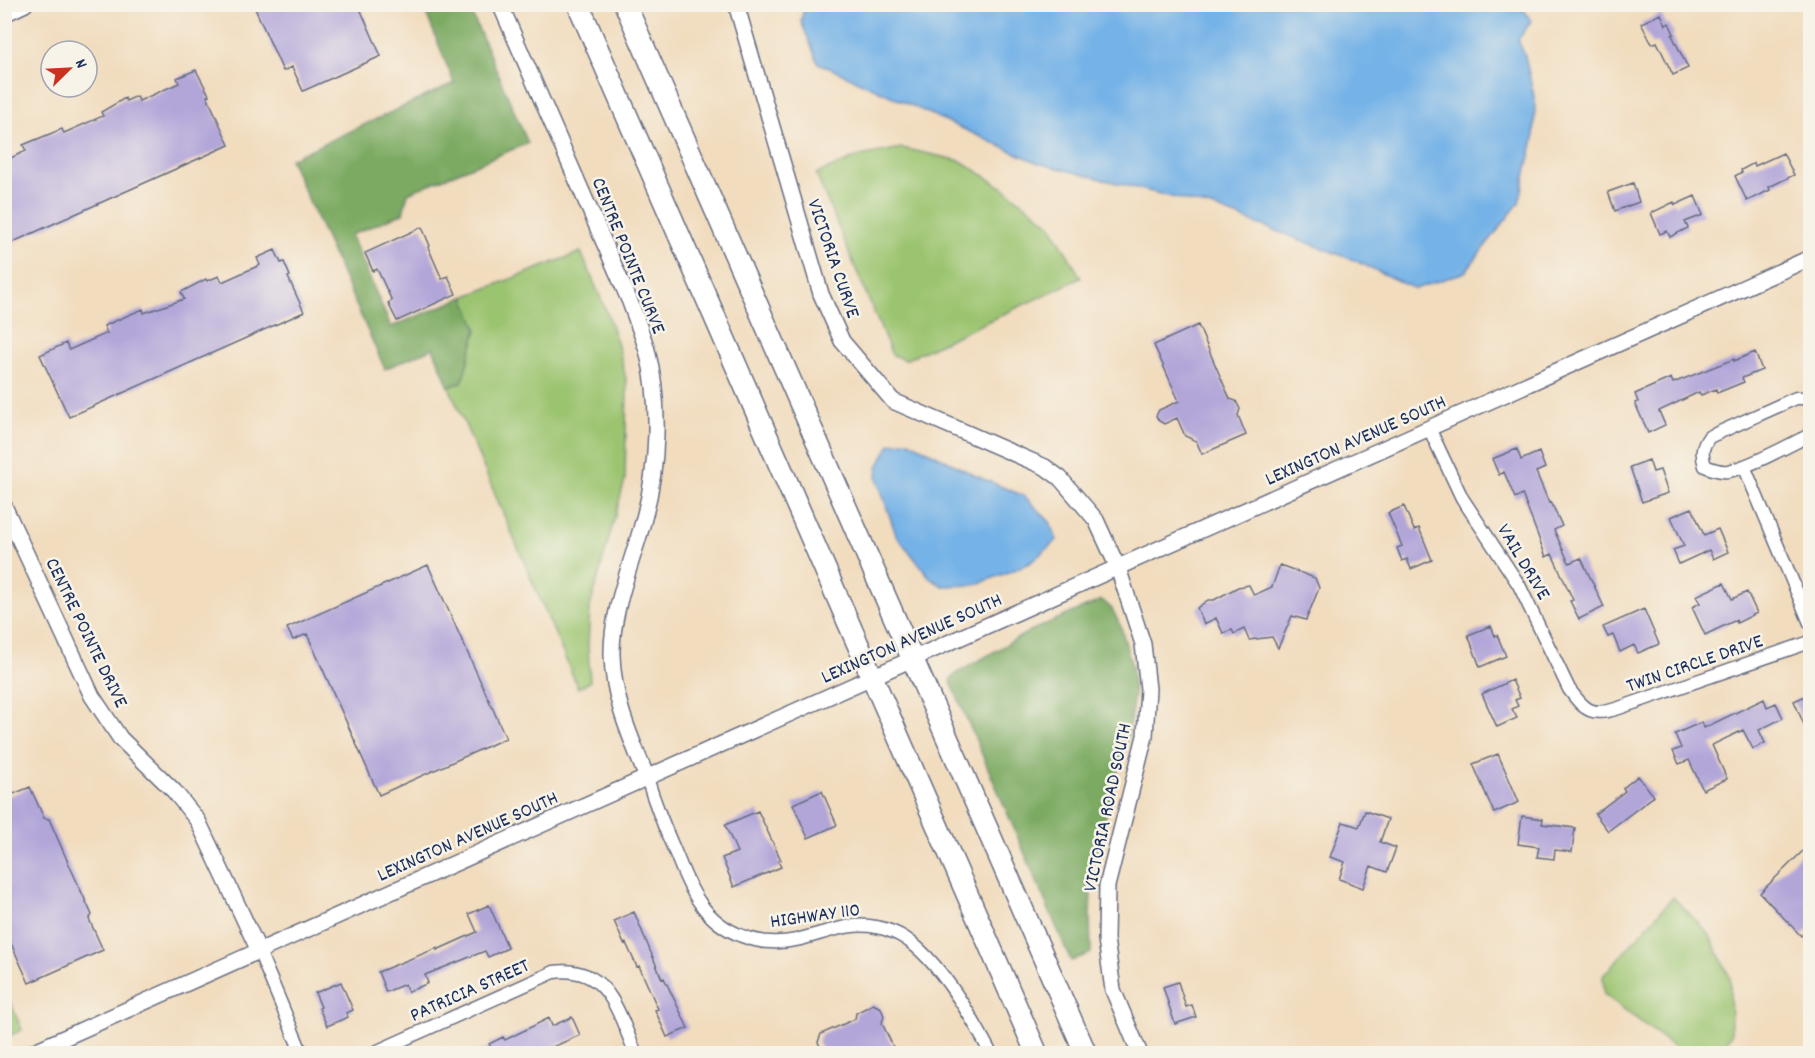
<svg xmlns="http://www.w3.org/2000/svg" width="1815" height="1058" viewBox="0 0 1815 1058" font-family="Dekko,sans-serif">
<rect width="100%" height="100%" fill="#f7f3e8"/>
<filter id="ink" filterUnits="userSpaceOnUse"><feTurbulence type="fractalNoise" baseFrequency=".0167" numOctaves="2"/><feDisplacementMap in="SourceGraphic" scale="12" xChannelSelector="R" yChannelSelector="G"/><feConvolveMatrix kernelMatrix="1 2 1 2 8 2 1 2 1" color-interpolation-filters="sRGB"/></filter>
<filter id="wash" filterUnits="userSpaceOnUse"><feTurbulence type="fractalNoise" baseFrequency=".008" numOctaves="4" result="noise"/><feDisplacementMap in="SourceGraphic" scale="24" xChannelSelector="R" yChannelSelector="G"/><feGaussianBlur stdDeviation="1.35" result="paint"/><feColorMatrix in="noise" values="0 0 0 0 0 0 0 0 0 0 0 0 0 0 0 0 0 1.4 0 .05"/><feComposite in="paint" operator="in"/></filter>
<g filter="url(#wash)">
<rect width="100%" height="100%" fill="#f1dcbe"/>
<!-- green -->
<path fill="#9bc470" stroke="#5b7a67" stroke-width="1.5" d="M902 148 961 161 1005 189 1050 224 1081 278 905 360 892 355 816 174 860 156Z
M581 252 608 315 619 349 627 384 625 480 590 607 588 645 590 682 578 688 449 387 462 382 477 329 464 297Z
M1673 897 1709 934 1730 978 1731 1034 1720 1053H1682L1604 994 1603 976Z
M5 990 22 1030 5 1038H4Z"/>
<!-- forest -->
<path fill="#7caa62" stroke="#4c6c60" stroke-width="1.5" d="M423 5H468L528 143 408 193 403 213 351 235 391 327 464 297 477 329 462 382 449 387 433 348 385 369 290 159 454 83Z
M1102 600 1112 609 1121 627 1132 667 1134 695 1128 734 1092 866 1090 914 1091 953 1071 961 950 680 957 673 1030 631Z"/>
<!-- water -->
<path fill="#75b2e7" stroke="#4870a2" stroke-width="1.5" d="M805 5H1521L1531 21 1518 40 1525 56 1535 101 1534 139 1519 203 1465 272 1415 289 1356 261 1215 208 1038 163 818 63 801 21Z
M909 441 974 475 1024 496 1050 522 1057 540 1031 562 1014 570 975 585 943 586 931 579 896 535 877 478 878 467 890 444Z"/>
<g id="blocks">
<!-- building -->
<path fill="#b2a6d9" d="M253 4H358L381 56 303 91 292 67 283 71Z
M1661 14 1666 25 1669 23 1674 34 1672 35 1688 68 1673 75 1657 42 1652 44 1641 23Z
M196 70 209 95 207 96 229 145 4 246V161L26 151 23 145 62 129 64 133 103 116 101 112 125 98 126 101 137 96 139 101 179 83 177 78Z
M1783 153 1794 175 1769 187 1770 190 1747 201 1735 176 1742 172 1741 170 1754 163 1755 166Z
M1633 183 1639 202 1615 211 1608 192Z
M1695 196 1703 215 1685 222 1688 228 1670 237 1667 231 1660 234 1651 213 1674 202 1675 205Z
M422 227 430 246 428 247 442 279 448 276 456 294 397 321 388 303 392 301 377 269 373 271 365 253Z
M275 250 281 263 284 262 290 276 288 277 304 312 69 417 40 355 66 343 69 350 107 333 104 326 117 320 143 309 144 313 184 299 181 292 206 279 207 281 219 276 222 282 260 265 257 258Z
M1198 325 1230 399 1236 401 1240 409 1238 415 1246 435 1202 454 1196 441 1185 436 1177 418 1164 424 1159 421 1156 416 1159 410 1179 401 1154 345Z
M1755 352 1762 370 1742 378 1744 382 1717 393 1716 389 1701 395 1699 392 1659 411 1665 425 1648 433 1635 403 1638 402 1635 394 1671 378 1673 383 1734 359V361Z
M1517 449 1521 460 1539 452 1545 468 1536 472 1549 503 1551 502 1562 526 1554 530 1569 563 1581 558 1604 607 1579 619 1570 601 1573 600 1552 554 1546 557 1522 494 1515 498 1504 472 1499 475 1492 459Z
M1649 460 1653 472 1660 470 1668 493 1642 502 1630 467Z
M1404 506 1414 530 1419 528 1432 560 1411 569 1407 559 1402 561 1397 548 1402 546 1388 513Z
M1692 508 1704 535 1718 529 1728 552 1713 559 1709 550 1679 564 1673 550 1684 546 1671 517Z
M428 565 506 738 379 795 307 634 293 640 287 628Z
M1280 565 1315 578 1319 588 1306 620 1292 616 1278 648 1272 637 1249 640 1244 629 1234 634 1232 630 1223 633 1216 618 1204 624 1197 608 1208 600H1214L1238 587 1249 585 1254 595 1272 587Z
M1724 583 1732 599 1747 592 1757 613 1737 623 1736 620 1705 635 1692 607 1700 603 1696 596Z
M1644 609 1659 644 1638 653 1634 645 1620 652 1613 635 1608 637 1603 627Z
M1491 626 1495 636 1497 635 1506 656 1480 667 1468 635Z
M1512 680 1520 698 1515 700 1518 706 1512 709 1517 718 1497 727 1482 694Z
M1810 694V739L1794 701Z
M1764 699 1767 707 1776 703 1783 718 1759 730 1765 743 1753 749 1743 730 1712 745 1727 779 1703 790 1689 760 1679 764 1673 751 1681 748 1675 734 1702 722 1704 728Z
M1498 754 1519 802 1494 813 1473 764Z
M1638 776 1654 796 1608 831 1595 814 1625 791 1623 788Z
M30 787 44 818 49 819 67 860 92 915 89 919 103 950 29 983 4 928V798Z
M822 791 837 825 808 838 793 804Z
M758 811 781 860 778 861 781 867 734 887 722 858 737 852 725 825Z
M1365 811 1388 819 1380 842 1396 848 1387 872 1371 866 1363 888 1339 879 1345 862 1330 857 1343 822 1359 827Z
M1522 816 1543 819 1542 824 1575 828 1572 852 1555 850 1554 859 1537 857 1539 847 1518 844Z
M1810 844V927L1801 936 1760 893Z
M489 905 508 948 488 957 485 951 425 975 428 983 408 992 405 984 386 992 378 972 437 948V950L477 932 469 914Z
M634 912 662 979 664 978 688 1028 667 1037 655 1010 658 1009 639 966 637 967 626 943 624 944 614 921Z
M341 982 353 1010 346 1013 348 1017 327 1026 319 1008 321 1007 315 993Z
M1178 982 1186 1007 1192 1005 1196 1017 1175 1024 1163 987Z
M873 1004 881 1008 884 1016 882 1023 896 1053H823L818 1042 821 1034 855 1019 856 1013Z
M572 1017 580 1035 539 1053 537 1049 527 1053H476L491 1047 489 1044 503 1037 505 1040 549 1018 552 1026Z"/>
</g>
</g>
<g filter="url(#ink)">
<use href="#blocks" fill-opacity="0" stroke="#666c80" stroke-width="1.5"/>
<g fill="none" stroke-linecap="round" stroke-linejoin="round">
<defs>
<path id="minor" d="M1810 402 1806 398H1796L1709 437C1702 447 1701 453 1705 466 1712 469 1720 472 1728 471 1750 467 1785 447 1806 437L1810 433
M1429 428 1462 498 1519 585 1569 689C1585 711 1592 717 1619 708L1810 642
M1744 466 1810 623
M647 778C655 804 665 829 676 854 683 871 689 888 700 903 721 934 760 948 796 940 832 932 855 917 893 932 932 947 972 1017 991 1054
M259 951 302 1054
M371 1054 554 972C609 965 618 1013 636 1054"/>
<path id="tertiary" d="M500 4 630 302C636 318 642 334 647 350 661 402 658 466 644 518 633 561 611 610 612 655 613 700 631 738 647 778
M736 4 821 294 842 341 893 401 1045 467 1060 478 1096 520 1118 568 1143 644 1148 689 1145 736 1107 886 1106 939 1113 990 1140 1054
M4 14 25 4
M4 506 92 696 120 738 174 791 198 821 259 951
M28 1054 1810 258"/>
<path id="trunk" d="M578 4 1037 1054
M625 4 1086 1054"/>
</defs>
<!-- minor casing -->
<use href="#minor" stroke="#666c80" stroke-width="15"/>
<!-- tertiary casing -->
<use href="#tertiary" stroke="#666c80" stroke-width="18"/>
<!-- trunk casing -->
<use href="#trunk" stroke="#666c80" stroke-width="24"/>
<!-- minor -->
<use href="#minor" stroke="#fff" stroke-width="12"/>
<!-- tertiary -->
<use href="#tertiary" stroke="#fff" stroke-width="15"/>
<!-- trunk -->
<use href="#trunk" stroke="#fff" stroke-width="21"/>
</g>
</g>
<g text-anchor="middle" stroke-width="5" stroke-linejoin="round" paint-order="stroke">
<!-- street labels -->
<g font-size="20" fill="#1b2f5e" stroke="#f7f3e8">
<text transform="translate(630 255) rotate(68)" y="7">CENTRE POINTE CURVE</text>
<text transform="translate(835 258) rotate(71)" y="7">VICTORIA CURVE</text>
<text transform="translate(1355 439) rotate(-24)" y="7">LEXINGTON AVENUE SOUTH</text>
<text transform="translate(1525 561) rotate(59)" y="7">VAIL DRIVE</text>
<text transform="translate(88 632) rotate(64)" y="7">CENTRE POINTE DRIVE</text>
<text transform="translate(911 637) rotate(-24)" y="7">LEXINGTON AVENUE SOUTH</text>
<text transform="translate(1694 662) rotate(-19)" y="7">TWIN CIRCLE DRIVE</text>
<text transform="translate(1106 807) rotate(-78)" y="7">VICTORIA ROAD SOUTH</text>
<text transform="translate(467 835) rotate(-24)" y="7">LEXINGTON AVENUE SOUTH</text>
<text transform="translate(815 914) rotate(-8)" y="7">HIGHWAY 110</text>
<text transform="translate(469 989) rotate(-24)" y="7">PATRICIA STREET</text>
</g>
</g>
<!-- margin -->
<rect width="1815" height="1058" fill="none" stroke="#f7f3e8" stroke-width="24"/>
<!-- north arrow -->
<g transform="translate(69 69) rotate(66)"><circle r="28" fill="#f7f3e8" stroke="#9fa5b1" stroke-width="1.5"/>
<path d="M0-4.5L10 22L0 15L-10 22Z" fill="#c8321e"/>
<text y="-9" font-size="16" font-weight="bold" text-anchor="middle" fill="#1b2f5e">N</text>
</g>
</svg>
